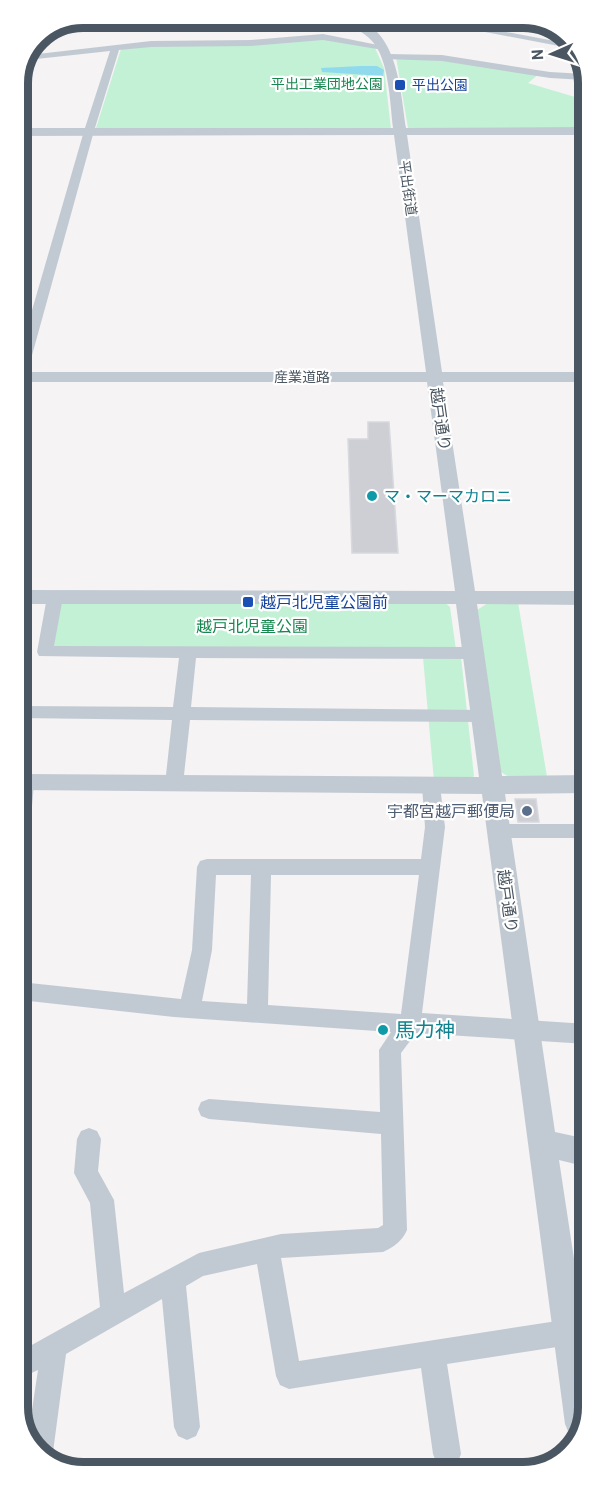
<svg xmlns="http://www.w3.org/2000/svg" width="606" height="1490" viewBox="0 0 606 1490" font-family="Barlow,'Noto Sans JP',sans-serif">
<rect width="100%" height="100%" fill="#f5f3f3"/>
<!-- green -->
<path fill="#c3f1d5" d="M324 39 375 48 384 68 391 129 96 128 121 49 155 45Z
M396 57H420L540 73 528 83 585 100V128H408Z
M58 602H444L450 607 456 650 48 651Z
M518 602 547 777H509L501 772 477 610 488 603Z
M423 657H461L474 776 467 782 434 781Z"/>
<!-- water -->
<path fill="#90daee" d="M361 66H377L384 70 383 76 322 72 321 68Z"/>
<!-- building -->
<path fill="#cdcfd5" stroke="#d7d9de" stroke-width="1.5" d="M368 422H389L398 553H352L348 439H368Z
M515 799H536L539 822H518Z"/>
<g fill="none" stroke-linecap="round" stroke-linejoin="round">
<!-- minor -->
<path fill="#c1cad2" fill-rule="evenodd" d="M347 18H360L350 23 346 20Z
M412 18H431L571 44 575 49Z
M323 34 388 47 383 50 323 40 251 46 151 47 119 50 94 131 26 377 19 381V355L84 131 110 51 27 60 29 55 151 41 251 40Z
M388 54 442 55 550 72 585 74V80L550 78 442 61 385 59 383 57Z
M55 592 61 593 63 597 54 646 474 647 480 649 482 653 480 657 474 659 196 658 191 707 482 710 488 712 491 716 488 720 482 722 190 720 183 784 181 789 174 791 167 789 165 784 172 720 20 718V706L173 707 179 658 39 656 37 652 47 597 49 593Z
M20 776 32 778 34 783 30 830 27 835 20 837Z
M431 779 438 781 440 786 445 827 422 1013 587 1024V1044L416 1033 401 1053 407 1230C402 1241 394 1247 383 1252L281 1258 299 1361 570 1319 579 1323 583 1332 579 1341 570 1345 447 1364 461 1454 457 1464 447 1468 437 1464 433 1454 421 1368 289 1389 280 1385 276 1376 257 1264 203 1276 186 1286 200 1427 196 1436 187 1440 178 1436 174 1427 162 1299 66 1354 53 1452 49 1460 43 1458 28 1436 38 1370 21 1378V1351L100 1307 90 1203 74 1173 77 1139 81 1131 89 1128 97 1131 101 1139 98 1171 114 1200 124 1293 199 1253 281 1234 378 1228 383 1225 381 1134 209 1119 201 1116 198 1109 201 1102 209 1099 380 1112 379 1050 391 1032 174 1017 20 1000V982L181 999 192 950 197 867 200 861 207 859H421L425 827 422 786 424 781ZM216 875H251L247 1004 202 1001 212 950ZM271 875H419L401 1014 268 1005Z
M498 824H587V838H498L491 836 488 831 491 826Z"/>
<!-- tertiary -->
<path fill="#c1cad2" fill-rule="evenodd" d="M342 18C397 18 400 87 406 128L585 127V135H407L442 372H585V382H443L475 591H586V605L477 604 502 776 586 775V793L505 794 555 1132 587 1139V1167L559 1160 588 1351V1407L577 1439 570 1436 565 1424 482 794 20 790V776L25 774 479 777 456 604H19V590L455 591 427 382H19V372H426L394 135 18 136V128H393C390 103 389 59 372 41 363 31 351 27 342 18Z"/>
</g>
<!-- markers -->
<g fill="#1a4fb4" stroke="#fff" stroke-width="2">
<rect x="394" y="79" width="12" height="12" rx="3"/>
<rect x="242" y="596" width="12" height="12" rx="3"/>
</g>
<g fill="#0f9aa8" stroke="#fff" stroke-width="2">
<circle cx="372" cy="496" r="6"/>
<circle cx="383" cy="1030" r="6"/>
</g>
<circle fill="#5c6f8a" stroke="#fff" stroke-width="2" cx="527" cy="811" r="6"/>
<g text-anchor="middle" stroke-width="4.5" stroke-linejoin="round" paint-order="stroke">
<!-- far-park labels -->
<g font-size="14" fill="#17864f" stroke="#fff">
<text x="327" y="89">平出工業団地公園</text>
</g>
<!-- far-transit labels -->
<g font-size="14" fill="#164399" stroke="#fff" text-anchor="start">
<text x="412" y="90">平出公園</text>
</g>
<!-- far-street labels -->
<g font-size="14" fill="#4a5661" stroke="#fff">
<text transform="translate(408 188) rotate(82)" y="5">平出街道</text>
<text x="302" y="382">産業道路</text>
</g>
<!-- street labels -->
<g font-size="16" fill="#4a5661" stroke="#fff">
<text transform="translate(441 419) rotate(82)" y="6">越戸通り</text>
<text transform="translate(508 901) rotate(82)" y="6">越戸通り</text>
</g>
<!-- culture labels -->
<g font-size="16" fill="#0d838f" stroke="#fff" text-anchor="start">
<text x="384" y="502">マ・マーマカロニ</text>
</g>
<!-- transit labels -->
<g font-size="16" fill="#164399" stroke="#fff" text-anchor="start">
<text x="260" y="608">越戸北児童公園前</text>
</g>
<!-- park labels -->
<g font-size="16" fill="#17864f" stroke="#fff">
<text x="252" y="632">越戸北児童公園</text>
</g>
<!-- service labels -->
<g font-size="16" fill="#4e5e75" stroke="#fff" text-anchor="end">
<text x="515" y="817">宇都宮越戸郵便局</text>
</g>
<!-- near-culture labels -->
<g font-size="20" fill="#0d838f" stroke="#fff" text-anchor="start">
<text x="395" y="1037">馬力神</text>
</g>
</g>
<!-- crop -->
<path d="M0 0H606V1490H0ZM83 28H523A55 55 0 0 1 578 83V1407A55 55 0 0 1 523 1462H83A55 55 0 0 1 28 1407V83A55 55 0 0 1 83 28Z" fill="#fff" fill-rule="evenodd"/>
<path fill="none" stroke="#4a5661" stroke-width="8" d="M83 28H523A55 55 0 0 1 578 83V1407A55 55 0 0 1 523 1462H83A55 55 0 0 1 28 1407V83A55 55 0 0 1 83 28Z"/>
<!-- north arrow -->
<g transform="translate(552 54) rotate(267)" stroke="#ffffff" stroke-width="4.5" paint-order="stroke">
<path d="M0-4.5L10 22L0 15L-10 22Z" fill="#4a5661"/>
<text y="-9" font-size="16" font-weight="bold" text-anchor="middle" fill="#4a5661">N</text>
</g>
</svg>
